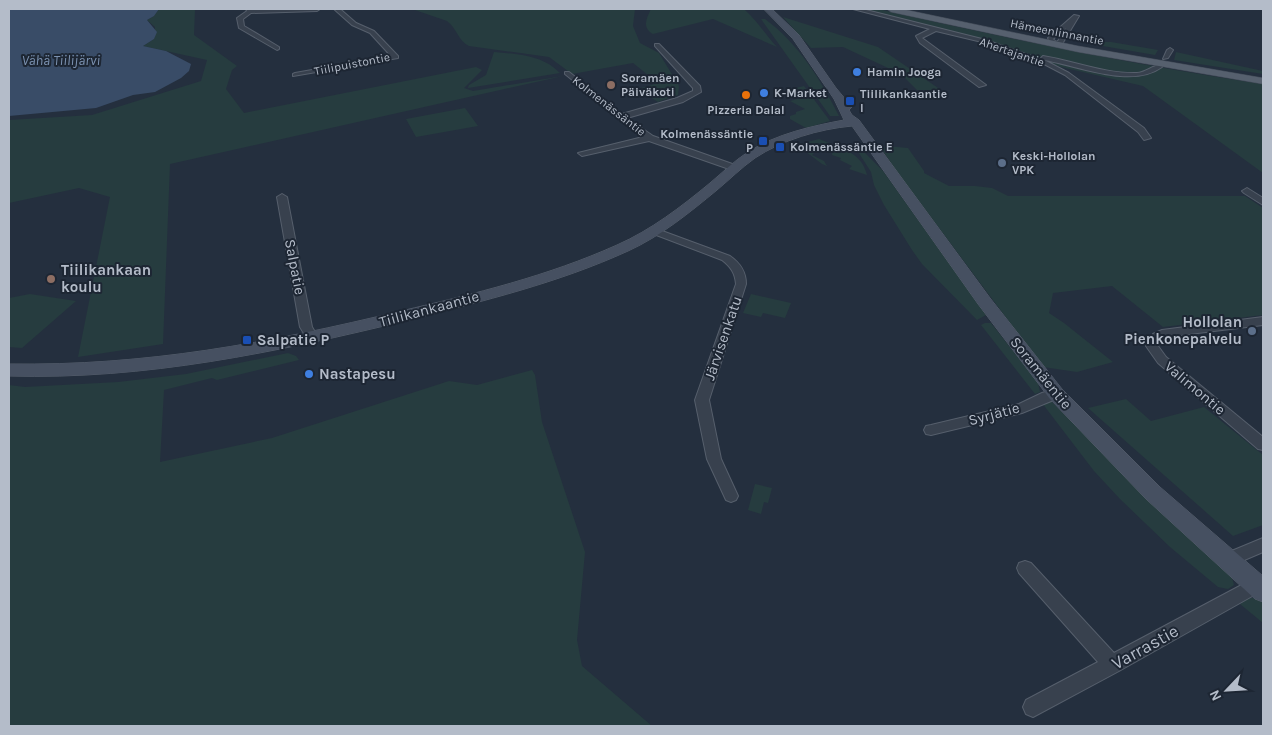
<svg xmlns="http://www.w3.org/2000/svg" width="1272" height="735" viewBox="0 0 1272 735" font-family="Karla,sans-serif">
<rect width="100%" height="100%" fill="#242f3e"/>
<!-- green -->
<path fill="#263c3f" d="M159 9H195L194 35 237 66 232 70 226 89 244 113 476 67 482 70 464 88 473 91 563 76 170 164 163 344 78 357 110 197 79 188 9 203V120L92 115 201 81 207 60 143 46 154 39 155 27 147 20 154 16Z
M412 9H635L633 26 640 43 659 53 679 86 678 95 658 102 638 89 658 83 633 63 572 74 549 57 469 46C458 41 457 28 447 21Z
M651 9 745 10C757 21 766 35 777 47L713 19 653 34C642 28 646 19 651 9Z
M856 9H878C1006 38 1133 65 1263 84V173L1143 86 1061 67 981 39Z
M783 17 878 47 941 90H917L901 74 843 47 811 48Z
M761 19H765C798 43 821 80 839 116H830Z
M1096 42H1111L1158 50 1155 55 1097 45Z
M494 52C518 54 543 55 560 73L468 88 469 85 486 75Z
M1176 52 1263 71V74L1174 60Z
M804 86 830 121 806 128 790 119V116L796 114V112L805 109 790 101 804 97 796 88Z
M465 108 478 126 416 137 406 119Z
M819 139C839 147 862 152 867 175L849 169 852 166 840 160 841 158 832 155 833 150 822 147 823 143 803 145 807 146 805 150 814 153 812 155 824 161 827 166 822 164 797 145Z
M886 146 908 148 924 171V173L949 186H975L992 188 1008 196H1245L1263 208V315L1163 327 1112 286 1053 293 1049 313 1064 323 1113 362 1077 372 1043 367 895 169 883 151V148Z
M855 147 863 151 883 171 986 315 977 320 922 264 912 250 884 205 874 185 871 172Z
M30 294 76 301 22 348 9 347V298Z
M751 294 791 303 785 318 763 313 761 317 743 313Z
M985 323H991L1038 383 1040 392 1035 394 981 325Z
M288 353 296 356 299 360 217 380 212 378 164 390 160 462 272 438 449 381 477 385 532 370 535 375 542 422 585 552 577 640 582 666 652 726H9V385L25 387 118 382 186 374Z
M1126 399 1151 421 1204 407 1263 455V525L1233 536 1088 408Z
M1050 400 1158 509 1231 574 1234 585 1228 589 1218 587 1170 547 1120 499 1094 471 1042 403Z
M755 484 772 488 768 503 764 502 761 514 748 510Z
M1248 598H1256L1263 603V623L1240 604Z"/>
<!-- water -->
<path fill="#394c67" d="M9 9H159L154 16 147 20 157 32 154 39 143 46 166 51 191 64 189 71 181 78 155 92 133 95 96 108 9 116Z"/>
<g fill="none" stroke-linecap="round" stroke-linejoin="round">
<defs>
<path id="street" d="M246 9H320L317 11 251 13 243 19 244 26 279 47V49L277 50 239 28 237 18 247 11Z
M334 9H340L356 23 374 31 398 56V58L293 76V74L295 73 391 56 370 33 352 25Z
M853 9H862L986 40 1040 59 1043 56C1074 61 1105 74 1137 73 1147 72 1154 64 1162 65V67C1132 89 1079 66 1044 60L1069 73 1144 128 1151 138 1144 140 1138 132 1065 75 1044 64 982 42 936 31 922 38 986 85 979 87 920 43 916 36 930 29Z
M1074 15 1079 16 1062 44 1052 45 1048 38ZM1066 28 1058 41 1056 42 1053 39Z
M655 44H659L700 86 701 92 683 102 627 118 653 136 738 166V170H732L649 141 582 156 578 153 643 137 565 74V72H569L622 114 677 98 693 91V88L655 46Z
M1170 48 1173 50 1168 58 1163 59 1167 50Z
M1247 188 1263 198V205L1244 193 1242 191Z
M282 194 287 197 312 327 318 337 312 341 308 340 300 327 277 197Z
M654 228 730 256C740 263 746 271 746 284L709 400 721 459 738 496 736 500 731 502 726 500 707 459 695 400 736 284C735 273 731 267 722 260L651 233 649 231Z
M1263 317V325L1165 337 1158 346 1166 357 1263 437V450L1258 449 1158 363 1146 346 1153 334 1162 330Z
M1056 389 1061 391 1063 394 1061 397 1022 413 931 435 926 434 924 430 926 426 931 425 1019 404 1042 393Z
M1263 538V552L1228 567 1222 565 1220 560 1222 555Z
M1025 561 1031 563 1114 653 1251 580 1257 577 1263 580V590L1119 671 1033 717 1026 714 1023 707 1026 700 1098 662 1019 573 1017 568 1019 563Z"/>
<path id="secondary" d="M764 9H772L799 35 836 88 852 107 849 110 852 115 859 120 990 298 1062 389 1160 487 1263 576V602L1255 599 1146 499 1050 399 978 304 852 126C819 129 782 140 755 158 741 168 729 180 717 190 689 213 661 236 628 251 558 283 483 301 409 320 277 352 145 380 9 376V364C146 366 268 343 401 311 474 294 548 276 617 245 651 230 681 207 710 183 722 173 734 161 748 152 776 134 812 126 844 120L834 99 793 39Z"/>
<path id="primary" d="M887 9H902L1078 46 1263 78V84L1078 52 891 12Z"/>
</defs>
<!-- street casing -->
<use href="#street" stroke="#565f6c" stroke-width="2"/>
<!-- secondary casing -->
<use href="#secondary" stroke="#565f6c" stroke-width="1"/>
<!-- primary casing -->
<use href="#primary" stroke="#414a57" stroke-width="1"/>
<!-- street -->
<use href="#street" fill="#38414e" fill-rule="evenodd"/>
<!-- secondary -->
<use href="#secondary" fill="#465061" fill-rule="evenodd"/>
<!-- primary -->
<use href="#primary" fill="#56606e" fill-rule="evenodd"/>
</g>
<!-- markers -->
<g fill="#3f7fe0" stroke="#1d2633" stroke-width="2">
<circle cx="857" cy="72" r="5"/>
<circle cx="764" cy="93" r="5"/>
<circle cx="309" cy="374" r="5"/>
</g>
<g fill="#8d6e63" stroke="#1d2633" stroke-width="2">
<circle cx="611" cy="85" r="5"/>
<circle cx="51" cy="279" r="5"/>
</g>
<circle fill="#e8710a" stroke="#1d2633" stroke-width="2" cx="746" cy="95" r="5"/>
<g fill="#1a4fb4" stroke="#1d2633" stroke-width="2">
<rect x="845" y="96" width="10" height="10" rx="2.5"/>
<rect x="758" y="136" width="10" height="10" rx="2.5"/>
<rect x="775" y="142" width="10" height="10" rx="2.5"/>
<rect x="242" y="335" width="10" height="10" rx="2.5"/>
</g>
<g fill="#5c6f8a" stroke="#1d2633" stroke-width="2">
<circle cx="1002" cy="163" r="5"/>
<circle cx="1252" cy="331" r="5"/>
</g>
<g text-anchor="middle" stroke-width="4" stroke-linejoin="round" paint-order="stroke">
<!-- far-street labels -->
<g font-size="12" fill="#b4bcc9" stroke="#1d2633">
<text transform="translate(1057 32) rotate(11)" y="4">Hämeenlinnantie</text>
<text transform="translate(1012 52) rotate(19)" y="4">Ahertajantie</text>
<text transform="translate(352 64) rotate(-11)" y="4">Tiilipuistontie</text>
<text transform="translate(609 106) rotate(38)" y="4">Kolmenässäntie</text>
</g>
<!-- far-poi labels -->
<g font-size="12" font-weight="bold" fill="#b4bcc9" stroke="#1d2633" text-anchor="start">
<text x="867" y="76">Hamin Jooga</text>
<text x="621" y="82">Soramäen<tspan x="621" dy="14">Päiväkoti</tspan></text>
<text x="774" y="97">K-Market</text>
<text x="860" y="98">Tiilikankaantie<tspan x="860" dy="14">I</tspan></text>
<text x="746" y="114" text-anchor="middle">Pizzeria Dalal</text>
<text x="753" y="138" text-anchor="end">Kolmenässäntie<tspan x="753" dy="14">P</tspan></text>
<text x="790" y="151">Kolmenässäntie E</text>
<text x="1012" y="160">Keski-Hollolan<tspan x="1012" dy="14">VPK</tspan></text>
</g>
<!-- far-water labels -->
<g font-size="14" font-style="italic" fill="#7c92b1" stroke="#1d2633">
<text x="61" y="65">Vähä Tiilijärvi</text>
</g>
<!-- street labels -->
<g font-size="15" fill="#b4bcc9" stroke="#1d2633">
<text transform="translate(295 267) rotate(79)" y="5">Salpatie</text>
<text transform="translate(429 309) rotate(-15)" y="5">Tiilikankaantie</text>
<text transform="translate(723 338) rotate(-71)" y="5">Järvisenkatu</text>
<text transform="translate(1041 373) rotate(51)" y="5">Soramäentie</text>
<text transform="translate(1195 388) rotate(40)" y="5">Valimontie</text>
<text transform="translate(994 414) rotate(-15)" y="5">Syrjätie</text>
</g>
<!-- poi labels -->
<g font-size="15" font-weight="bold" fill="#b4bcc9" stroke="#1d2633" text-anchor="start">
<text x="61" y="275">Tiilikankaan<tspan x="61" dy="17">koulu</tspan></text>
<text x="1242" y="327" text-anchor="end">Hollolan<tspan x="1242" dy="17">Pienkonepalvelu</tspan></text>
<text x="257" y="345">Salpatie P</text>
<text x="319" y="379">Nastapesu</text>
</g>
<!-- near-street labels -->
<g font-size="18" fill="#b4bcc9" stroke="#1d2633">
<text transform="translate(1145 647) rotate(-29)" y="6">Varrastie</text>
</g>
</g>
<!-- border -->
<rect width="1272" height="735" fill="none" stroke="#b4bcc9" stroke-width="20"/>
<!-- north arrow -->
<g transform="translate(1227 690) rotate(245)" stroke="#1d2633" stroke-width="4" paint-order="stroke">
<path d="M0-4L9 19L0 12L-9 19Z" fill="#b4bcc9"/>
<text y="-8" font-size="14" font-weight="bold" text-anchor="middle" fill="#b4bcc9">N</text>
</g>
</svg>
